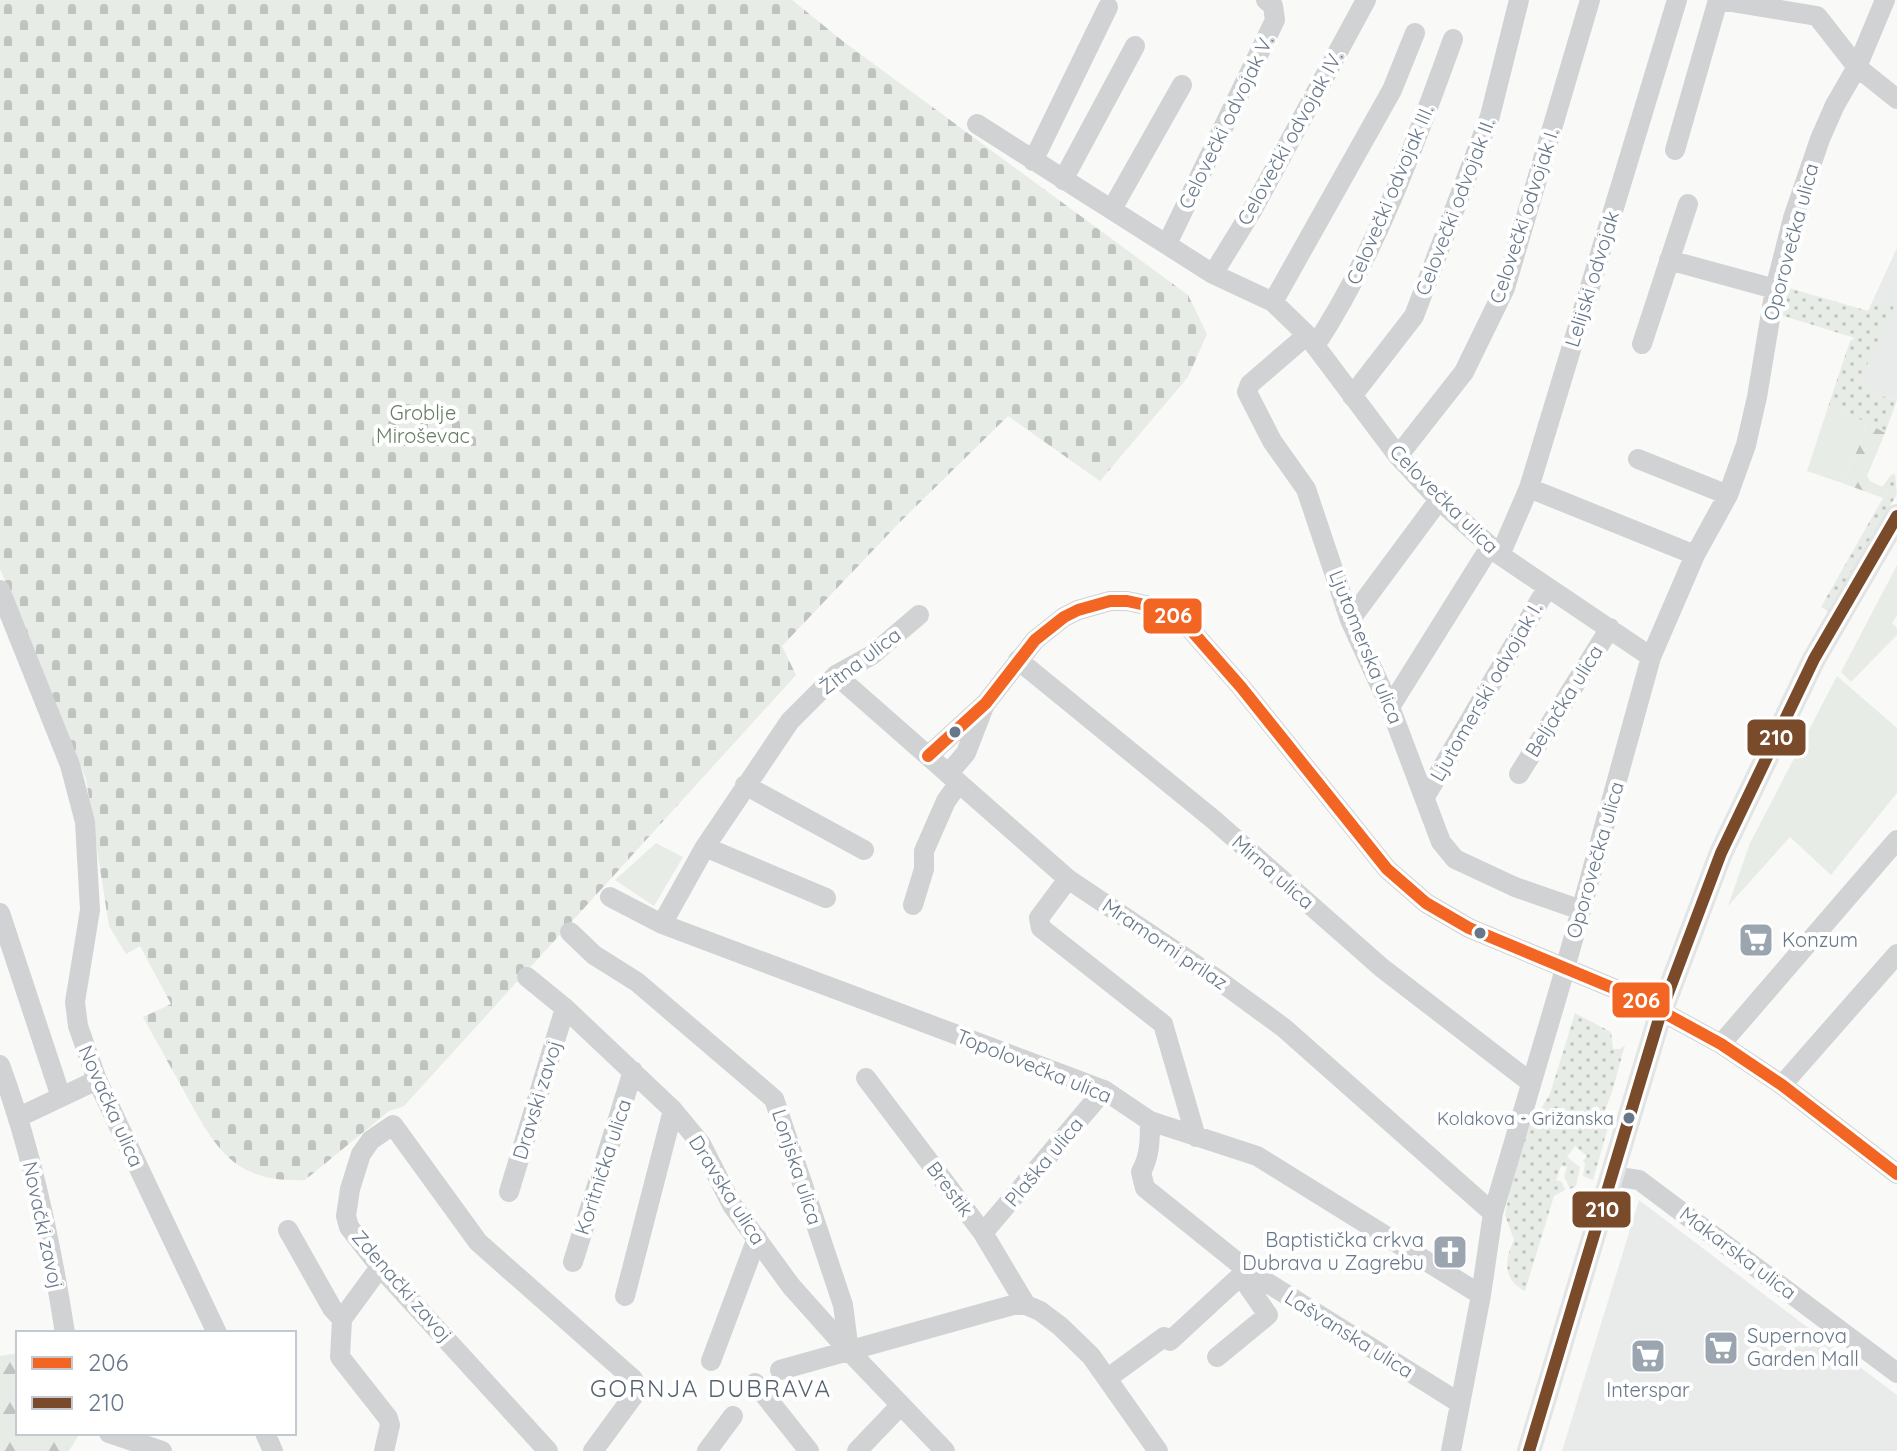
<svg xmlns="http://www.w3.org/2000/svg" width="1897" height="1451" viewBox="0 0 1897 1451" font-family="Quicksand,sans-serif">
<defs>
<pattern id="grass-dots" width="8" height="8" patternUnits="userSpaceOnUse" patternTransform="scale(2)"><rect width="8" height="8" fill="#e8ece6"/><path d="M2 2h.1M6 6h.1" fill="none" stroke="#c0c4c0" stroke-width="1.8" stroke-linecap="round"/></pattern>
<pattern id="forest-firs" width="22" height="20" patternUnits="userSpaceOnUse" patternTransform="scale(2)"><rect width="22" height="20" fill="#e8ece6"/><path d="M5 1l3.5 6h-7zM16 11l3.5 6h-7z" fill="#c0c4c0"/></pattern>
<pattern id="cemetery-stones" width="16" height="16" patternUnits="userSpaceOnUse" patternTransform="scale(2)"><rect width="16" height="16" fill="#e8ece6"/><path d="M2 7V4a2 2 0 0 1 4 0v3zM10 15v-3a2 2 0 0 1 4 0v3z" fill="#c0c4c0"/></pattern>
</defs>
<rect width="100%" height="100%" fill="#f9f9f8"/>
<!-- built -->
<path fill="#e9ebea" d="M1897 248V400L1877 395 1857 379 1865 369 1892 309 1873 300Z
M1639 1200 1897 1395V1451H1562Z"/>
<!-- grass -->
<path fill="url(#grass-dots)" d="M1782 286 1868 311 1873 300 1883 305 1889 297 1895 298 1896 302 1865 369 1857 379 1877 395 1897 400 1885 433 1866 422 1828 407 1850 341 1855 338 1777 314Z
M1895 474 1897 494 1830 612 1821 607 1883 498 1887 490 1882 487 1891 475Z
M1575 1013 1611 1032 1613 1049H1620L1625 1045 1612 1092 1598 1128 1601 1129 1605 1123 1609 1124 1593 1180 1583 1176 1585 1164 1583 1161 1587 1156 1575 1146 1567 1157 1580 1167 1576 1186 1570 1189 1564 1176 1567 1167 1561 1166 1556 1180 1562 1182 1565 1190 1554 1196 1525 1291C1503 1280 1504 1260 1514 1240L1505 1215 1517 1155 1530 1120 1539 1112 1550 1094Z"/>
<!-- forest -->
<path fill="url(#forest-firs)" d="M1866 422 1885 433 1867 476 1870 481 1887 489 1883 498 1842 483 1865 433Z
M18 1353V1433H80L69 1451H0V1356Z"/>
<!-- cemetery -->
<path fill="url(#cemetery-stones)" d="M0 0H792L844 42 1188 295 1207 334 1188 377 1100 481 1008 416 900 522 782 646 796 675 404 1106 389 1111 305 1180C234 1183 216 1149 185 1093 171 1068 157 1042 143 1017L171 1004 140 946 126 954 109 926 86 779 0 569Z"/>
<!-- green -->
<path fill="#e8ece6" d="M1828 407 1866 422 1865 433 1842 483 1807 471Z
M1897 565V616L1892 623 1897 628V635L1851 682 1841 672Z
M1837 676 1897 728V793L1831 875 1790 837 1728 906 1750 843Z
M656 843 683 857 654 906 615 880Z"/>
<g fill="none" stroke-linecap="round" stroke-linejoin="round">
<!-- minor -->
<path stroke="#d1d2d3" stroke-width="20" d="M1719 0 1817 16 1857 67 1897 99
M977 124 1213 274 1273 302 1307 335 1398 456 1439 500 1500 555 1651 657
M1675 150 1718 0
M1033 161 1108 7
M1063 180 1135 46
M1112 209 1182 85
M1167 244 1275 20 1273 6 1266 0
M1669 260 1775 289
M1213 274 1253 209 1366 0
M1273 302 1392 90 1415 33
M1307 335 1250 384 1247 392 1272 441 1306 489 1350 620 1390 707 1441 842 1455 859 1515 887 1581 910
M1642 344 1688 204
M1315 346C1376 253 1415 144 1453 39
M1352 396 1414 316 1490 116 1519 0
M1398 456 1464 372 1505 288 1590 0
M1638 459 1728 495
M1529 488 1695 555
M1500 555 1529 488 1677 0
M0 590 70 765 85 822 90 910 75 1002 78 1026 97 1080 217 1333
M1350 620 1439 500
M1018 660 1214 820 1382 968 1530 1082
M836 675 1068 879 1217 979 1284 1028 1493 1213
M1390 707 1490 547
M928 756 986 703 1035 640 1064 617 1078 610 1110 601H1127L1164 609 1191 630 1241 687 1387 869 1426 903 1469 928 1637 998 1721 1044 1782 1085 1897 1174
M948 774 966 753 985 704
M1519 774 1610 628
M745 785 864 850
M1425 797 1547 588
M705 847 826 898
M1068 879 1039 918 1041 928 1163 1024 1196 1137
M610 897 662 924 1104 1090 1150 1121 1257 1156 1481 1295
M913 905 924 869V851L946 801 958 784
M0 913 61 1097
M662 924 705 847 790 721 836 675 872 655 919 615
M570 932 594 955 637 982 774 1099 843 1305 849 1351
M527 977 565 1008 673 1110 701 1144 732 1205 791 1286 849 1351 945 1451
M1721 1044 1897 840
M0 1065C32 1151 51 1242 65 1333
M866 1078 983 1233 1026 1305 1040 1311 1060 1326 1091 1356 1158 1451
M1782 1085 1897 954
M19 1117 97 1080
M1150 1121C1150 1140 1150 1156 1141 1172L1145 1188 1247 1270 1458 1402
M1612 1176 1639 1180 1897 1373
M509 1192 565 1008
M288 1230 332 1308 342 1319
M983 1233 1104 1090
M573 1262 633 1071
M380 1267 342 1319 340 1357 388 1418 390 1425 384 1451
M625 1296 673 1110
M1170 1341 1247 1270
M1217 1357 1268 1315 1241 1276
M711 1361 757 1238
M780 1370 991 1311 1013 1305H1026
M1108 1378 1164 1337
M755 1383 809 1451
M109 1433 162 1451
M265 1433 273 1451
M548 1451 380 1267 349 1227 346 1216 350 1189 361 1154 371 1140 393 1125 478 1242 633 1379 637 1391 593 1451
M707 1451 733 1416
M857 1451 900 1406
M1451 1451 1481 1295 1493 1213 1561 983 1651 657 1695 555 1728 495 1746 445 1757 397 1775 289 1793 218 1820 139 1835 105 1857 67 1885 0"/>
<!-- major -->
<path stroke="#e3e4e4" stroke-width="24" d="M1529 1451 1661 1012 1721 853 1814 659 1897 516"/>
<defs>
<path id="bus-1" d="M928 756 986 703 1035 640 1064 617 1078 610 1110 601H1127L1164 609 1191 630 1241 687 1387 869 1426 903 1469 928 1637 998 1721 1044 1782 1085 1897 1174"/>
<path id="bus-2" d="M1529 1451 1661 1012 1721 853 1814 659 1897 516"/>
</defs>
<!-- bus-1 casing -->
<use href="#bus-1" stroke="#fff" stroke-width="18"/>
<!-- bus-2 casing -->
<use href="#bus-2" stroke="#fff" stroke-width="18"/>
<!-- bus-1 -->
<use href="#bus-1" stroke="#f26522" stroke-width="12"/>
<!-- bus-2 -->
<use href="#bus-2" stroke="#7a4b2a" stroke-width="12"/>
</g>
<!-- icons -->
<defs>
<symbol id="supermarket-square" viewBox="-11 -11 22 22"><rect x="-9" y="-9" width="18" height="18" rx="4" fill="#9aa5b0" stroke="#fff"/><path d="M-6-5.5h2.5l.6 2H6L4.5 2H-2.5L-4.4-4H-6ZM-1.5 3.2a1.3 1.3 0 1 0 .1 0ZM3 3.2a1.3 1.3 0 1 0 .1 0Z" fill="#fff"/></symbol>
<symbol id="church-square" viewBox="-11 -11 22 22"><rect x="-9" y="-9" width="18" height="18" rx="4" fill="#9aa5b0" stroke="#fff"/><path d="M-1.2-6h2.4v3.5h3.3v2.4h-3.3V6h-2.4V-.1h-3.3v-2.4h3.3Z" fill="#fff"/></symbol>
</defs>
<g fill-rule="evenodd">
<use href="#supermarket-square" x="1736" y="920" width="40" height="40"/>
<use href="#church-square" x="1430" y="1232" width="40" height="40"/>
<use href="#supermarket-square" x="1701" y="1328" width="40" height="40"/>
<use href="#supermarket-square" x="1628" y="1336" width="40" height="40"/>
</g>
<!-- markers -->
<g fill="#67788a" stroke="#fff" stroke-width="3">
<circle cx="955" cy="732" r="7"/>
<circle cx="1480" cy="933" r="7"/>
<circle cx="1629" cy="1118" r="7"/>
</g>
<g text-anchor="middle" stroke-width="8" stroke-linejoin="round" paint-order="stroke">
<!-- bus labels -->
<g font-size="18" fill="#67788a" stroke="#fff" text-anchor="end">
<text x="1614" y="1125">Kolakova - Grižanska</text>
</g>
<!-- street labels -->
<g font-size="20" fill="#67788a" stroke="#fff">
<text transform="translate(1226 122) rotate(-64)" y="7">Celovečki odvojak V.</text>
<text transform="translate(1290 138) rotate(-61)" y="7">Celovečki odvojak IV.</text>
<text transform="translate(1390 195) rotate(-67)" y="7">Celovečki odvojak III.</text>
<text transform="translate(1455 207) rotate(-69)" y="7">Celovečki odvojak II.</text>
<text transform="translate(1524 216) rotate(-72)" y="7">Celovečki odvojak I.</text>
<text transform="translate(1791 242) rotate(-75)" y="7">Oporovečka ulica</text>
<text transform="translate(1592 279) rotate(-73)" y="7">Lelijski odvojak</text>
<text transform="translate(1444 499) rotate(45)" y="7">Celovečka ulica</text>
<text transform="translate(1366 647) rotate(68)" y="7">Ljutomerska ulica</text>
<text transform="translate(860 661) rotate(-37)" y="7">Žitna ulica</text>
<text transform="translate(1486 692) rotate(-60)" y="7">Ljutomerski odvojak I.</text>
<text transform="translate(1564 701) rotate(-58)" y="7">Beljačka ulica</text>
<text transform="translate(1595 860) rotate(-74)" y="7">Oporovečka ulica</text>
<text transform="translate(1273 872) rotate(41)" y="7">Mirna ulica</text>
<text transform="translate(1165 944) rotate(34)" y="7">Mramorni prilaz</text>
<text transform="translate(1034 1066) rotate(22)" y="7">Topolovečka ulica</text>
<text transform="translate(537 1100) rotate(-73)" y="7">Dravski zavoj</text>
<text transform="translate(111 1106) rotate(66)" y="7">Novačka ulica</text>
<text transform="translate(1044 1162) rotate(-50)" y="7">Plaška ulica</text>
<text transform="translate(603 1167) rotate(-72)" y="7">Koritnička ulica</text>
<text transform="translate(797 1167) rotate(72)" y="7">Lonjska ulica</text>
<text transform="translate(950 1189) rotate(53)" y="7">Brestik</text>
<text transform="translate(727 1190) rotate(58)" y="7">Dravska ulica</text>
<text transform="translate(43 1225) rotate(78)" y="7">Novački zavoj</text>
<text transform="translate(1738 1253) rotate(37)" y="7">Makarska ulica</text>
<text transform="translate(402 1286) rotate(49)" y="7">Zdenački zavoj</text>
<text transform="translate(1349 1334) rotate(32)" y="7">Lašvanska ulica</text>
</g>
<!-- park labels -->
<g font-size="20" fill="#667b62" stroke="#fff">
<text x="423" y="420">Groblje<tspan x="423" dy="23">Miroševac</tspan></text>
</g>
<!-- poi labels -->
<g font-size="20" fill="#67788a" stroke="#fff" text-anchor="start">
<text x="1782" y="947">Konzum</text>
<text x="1424" y="1247" text-anchor="end">Baptistička crkva<tspan x="1424" dy="23">Dubrava u Zagrebu</tspan></text>
<text x="1747" y="1343">Supernova<tspan x="1747" dy="23">Garden Mall</tspan></text>
<text x="1648" y="1397" text-anchor="middle">Interspar</text>
</g>
<!-- quarter labels -->
<g font-size="24" letter-spacing="2" fill="#55626f" stroke="#fff">
<text x="711" y="1397">GORNJA DUBRAVA</text>
</g>
</g>
<g stroke="#fff" stroke-width="3">
<rect x="1142" y="597" width="61" height="38" rx="8" fill="#f26522"/>
<rect x="1746" y="718" width="61" height="39" rx="8" fill="#7a4b2a"/>
<rect x="1611" y="981" width="60" height="38" rx="8" fill="#f26522"/>
<rect x="1571" y="1190" width="61" height="39" rx="8" fill="#7a4b2a"/>
</g>
<g font-size="22" text-anchor="middle" font-weight="bold" fill="#fff">
<text x="1173" y="623">206</text>
<text x="1776" y="745">210</text>
<text x="1641" y="1008">206</text>
<text x="1602" y="1217">210</text>
</g>
<!-- legend -->
<rect x="16" y="1331" width="280" height="104" fill="#ffffff" stroke="#c2c9d0" stroke-width="2"/>
<rect x="32" y="1357" width="40" height="12" fill="#f26522" stroke="#c2c9d0" stroke-width="2"/>
<text x="88" y="1371" font-size="24" fill="#67788a">206</text>
<rect x="32" y="1397" width="40" height="12" fill="#7a4b2a" stroke="#c2c9d0" stroke-width="2"/>
<text x="88" y="1411" font-size="24" fill="#67788a">210</text>
</svg>
